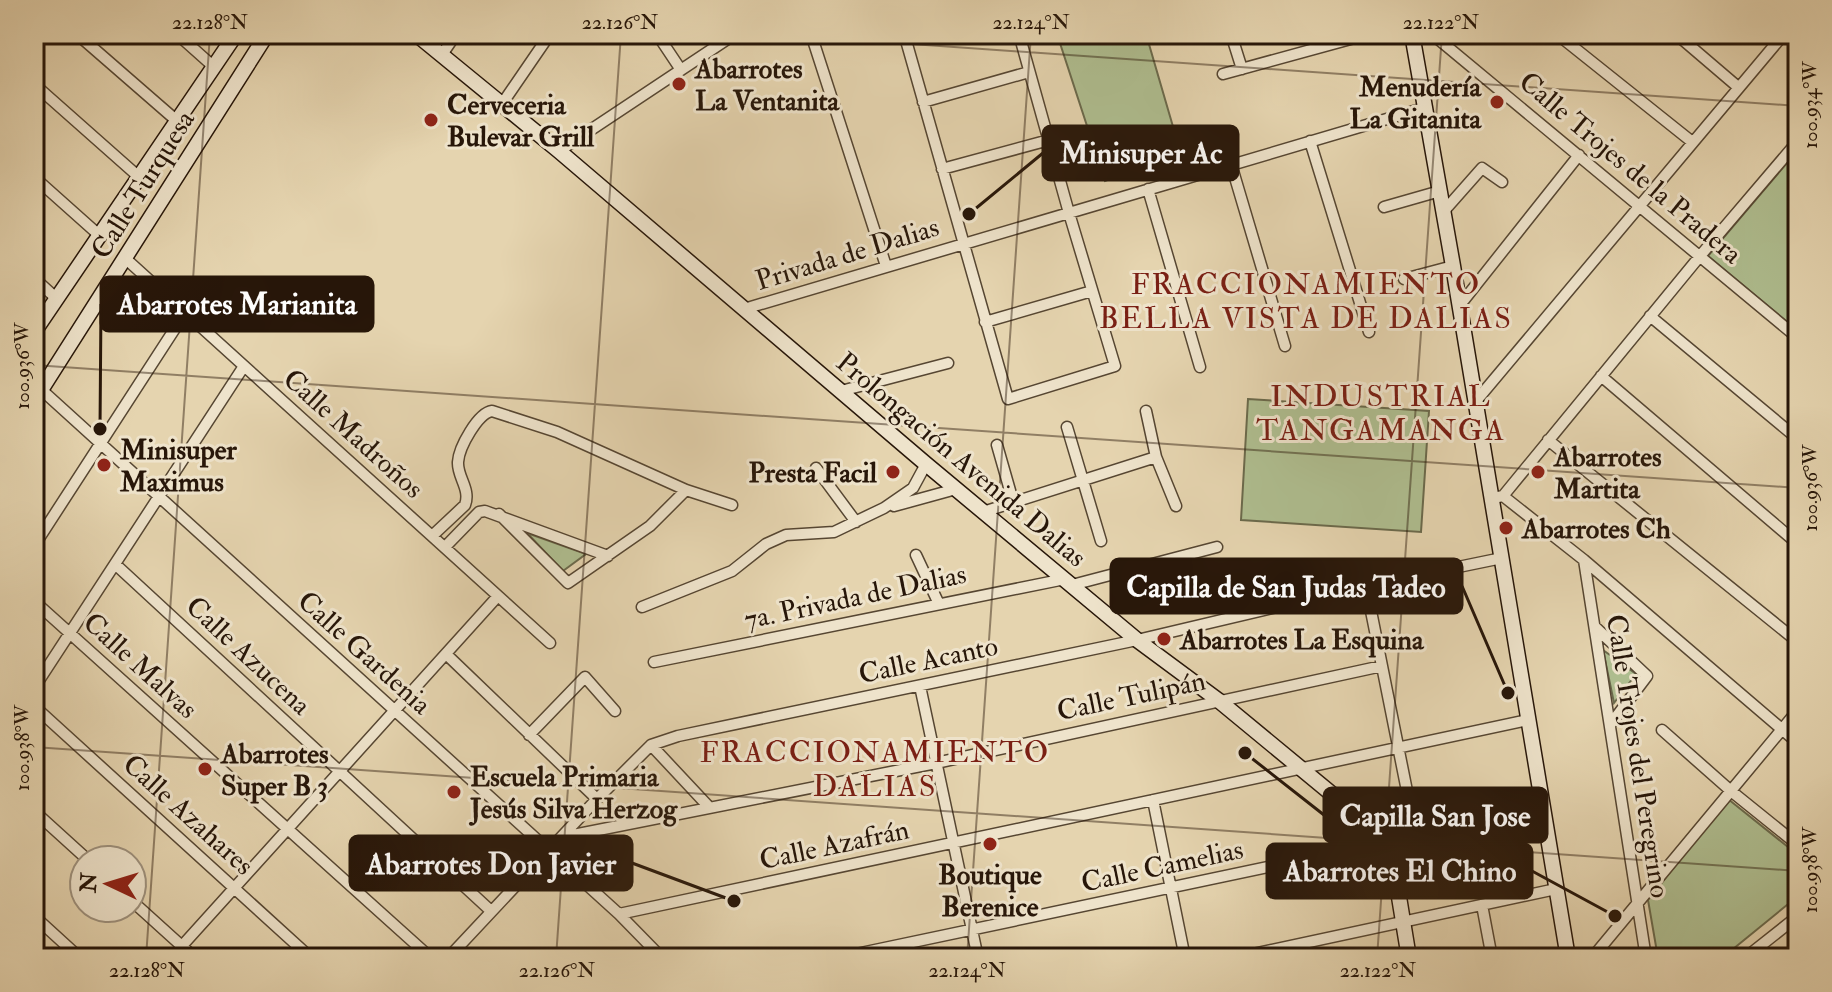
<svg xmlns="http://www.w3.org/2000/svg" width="1832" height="992" viewBox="0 0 1832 992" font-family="'IM FELL Double Pica',serif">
<rect width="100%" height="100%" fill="#e5d4af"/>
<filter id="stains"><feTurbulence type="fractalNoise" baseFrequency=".0025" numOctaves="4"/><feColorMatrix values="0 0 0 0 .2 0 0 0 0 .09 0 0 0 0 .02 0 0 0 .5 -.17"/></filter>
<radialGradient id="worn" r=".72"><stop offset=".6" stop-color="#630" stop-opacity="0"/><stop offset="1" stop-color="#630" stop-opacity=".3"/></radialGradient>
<!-- green -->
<path fill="#afbe90" stroke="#6b6a4c" stroke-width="2" d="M1057 34H1146L1181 154 1105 181Z
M1798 150V331L1708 256Z
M1248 399 1429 411 1421 532 1241 520Z
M527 533 586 554 563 571Z
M1603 650 1636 674 1614 703Z
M1728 799 1798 855V896L1722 958H1658L1648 900Z"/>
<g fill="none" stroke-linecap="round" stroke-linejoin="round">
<defs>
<path id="street" d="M77 34 177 121
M177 34 214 67
M657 34 681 70
M811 34 886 266
M1231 34 1242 69
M1432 34 1798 338
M1557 34 1691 141
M1676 34 1738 87
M1797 34 1798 35
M905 37 1008 399 1115 366 1069 213 1019 34
M441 56 456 34
M1223 74 1369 34
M34 84 139 177
M923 102 1029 72
M502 104 550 34
M1310 141 1369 332
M559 151 735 34
M1231 164 1285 346
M942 169 1049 140
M34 177 99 235
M1148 189 1200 367
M1384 207 1440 191
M1444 211 1482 168 1502 182
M126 259 550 643
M34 278 57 299
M1404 279 1453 266
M1460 305 1579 155
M744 309 1424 108
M1650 316 1798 439
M985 322 1092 291
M1601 376 1798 544
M34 383 619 914 662 958
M841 391 948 363
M1476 401 1784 34
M1146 411 1156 457 1176 506
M1067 427 1101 541
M1548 440 1798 642
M997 445 1013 501
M816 468 856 522
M1503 496 1700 256 1798 141
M1498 497 1503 496 1584 560 1798 743
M894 506 956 489
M983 512 1156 457
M499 514 568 583 650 526 686 490
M432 536 465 505C471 489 457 477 458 462 459 447 478 413 492 411L557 432 686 490 732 505
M34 546 185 313
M445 547 479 512 485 511 608 556
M916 555 938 602
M1584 560 1646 958
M115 564 491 911
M1072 585 1217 547
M1366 586 1416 836
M34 601 431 958
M642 607 732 571 766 544 786 535 834 532 884 508 913 488 926 464
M1595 627 1647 676 1610 725
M446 654 597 799
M654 662 1065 579
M920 686 978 958
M34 688 244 366
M34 706 311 958
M1662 730 1731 791 1798 845
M529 735 585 677 615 711
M651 745 709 807
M1153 800 1185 958
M34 811 88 860
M563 837 936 763 1382 666
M132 901 195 958
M1482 905 1492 958
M619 914 1528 720
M34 916 80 958
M171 958 498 596
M448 958 597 799 651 745 678 736 1137 640 1366 586 1502 558
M837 958 1543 809
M1234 958 1556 889
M1592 958 1798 710
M1745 958 1798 916"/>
<path id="secondary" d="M416 34 559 151 926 464 1137 640 1218 700 1390 842 1409 958
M1412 34 1453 266 1568 958
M34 332 236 34
M34 401 267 34"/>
</defs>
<!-- street casing -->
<use href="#street" stroke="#564632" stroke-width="13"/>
<!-- secondary casing -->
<use href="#secondary" stroke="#271609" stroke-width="17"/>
<!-- street -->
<use href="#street" stroke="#eee3cb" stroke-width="10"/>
<!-- secondary -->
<use href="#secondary" stroke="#eee3cb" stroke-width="14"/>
</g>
<!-- ticks -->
<path fill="none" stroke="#271609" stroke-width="2" stroke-opacity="0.45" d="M769 34 1798 106M34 365 1798 488M34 747 1798 871M146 958 210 34M556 958 621 34M967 958 1031 34M1377 958 1442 34M1788 958 1798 810"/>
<!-- markers -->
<g fill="#8f2418" stroke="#eee3cb" stroke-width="3">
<circle cx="679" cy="84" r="8"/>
<circle cx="1497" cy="102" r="8"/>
<circle cx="431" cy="120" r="8"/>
<circle cx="104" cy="465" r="8"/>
<circle cx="893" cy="472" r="8"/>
<circle cx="1538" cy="472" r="8"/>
<circle cx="1506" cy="528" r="8"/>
<circle cx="1164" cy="639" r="8"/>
<circle cx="205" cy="769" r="8"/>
<circle cx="454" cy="792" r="8"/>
<circle cx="990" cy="844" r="8"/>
</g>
<g text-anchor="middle" stroke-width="6" stroke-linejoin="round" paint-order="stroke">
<!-- poi labels -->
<g font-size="28" font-weight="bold" fill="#271609" stroke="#eee3cb" text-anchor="start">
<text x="695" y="78">Abarrotes<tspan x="695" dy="32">La Ventanita</tspan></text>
<text x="1481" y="96" text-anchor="end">Menudería<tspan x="1481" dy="32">La Gitanita</tspan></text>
<text x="447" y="114">Cerveceria<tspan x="447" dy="32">Bulevar Grill</tspan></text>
<text x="120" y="459">Minisuper<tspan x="120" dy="32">Maximus</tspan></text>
<text x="1554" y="466">Abarrotes<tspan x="1554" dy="32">Martita</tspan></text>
<text x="877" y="482" text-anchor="end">Presta Facil</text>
<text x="1522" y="538">Abarrotes Ch</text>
<text x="1180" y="649">Abarrotes La Esquina</text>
<text x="221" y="763">Abarrotes<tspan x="221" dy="32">Super B 3</tspan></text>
<text x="470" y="786">Escuela Primaria<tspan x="470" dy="32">Jesús Silva Herzog</tspan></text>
<text x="990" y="884" text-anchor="middle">Boutique<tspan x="990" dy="32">Berenice</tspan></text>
</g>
<!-- street labels -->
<g font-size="28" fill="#271609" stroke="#eee3cb">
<text transform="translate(1631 167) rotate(40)" y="10">Calle Trojes de la Pradera</text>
<text transform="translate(142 184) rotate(-58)" y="10">Calle Turquesa</text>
<text transform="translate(847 253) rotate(-17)" y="10">Privada de Dalias</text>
<text transform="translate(354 433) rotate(42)" y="10">Calle Madroños</text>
<text transform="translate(962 459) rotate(40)" y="10">Prolongación Avenida Dalias</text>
<text transform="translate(855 596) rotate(-12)" y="10">7a. Privada de Dalias</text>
<text transform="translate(365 652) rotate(42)" y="10">Calle Gardenia</text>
<text transform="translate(249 655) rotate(43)" y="10">Calle Azucena</text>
<text transform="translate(928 659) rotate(-12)" y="10">Calle Acanto</text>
<text transform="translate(141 665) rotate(42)" y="10">Calle Malvas</text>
<text transform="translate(1131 695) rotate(-12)" y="10">Calle Tulipán</text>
<text transform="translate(1639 756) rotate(81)" y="10">Calle Trojes del Peregrino</text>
<text transform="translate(189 814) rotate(42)" y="10">Calle Azahares</text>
<text transform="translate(834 844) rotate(-12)" y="10">Calle Azafrán</text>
<text transform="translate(1162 865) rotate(-12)" y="10">Calle Camelias</text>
</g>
<!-- neighbourhood labels -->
<g font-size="30" letter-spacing="2" fill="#7a1f14" stroke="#eee3cb">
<text x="1306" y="294">FRACCIONAMIENTO<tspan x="1306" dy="34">BELLA VISTA DE DALIAS</tspan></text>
<text x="1381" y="406">INDUSTRIAL<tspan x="1381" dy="34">TANGAMANGA</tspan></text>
<text x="875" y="762">FRACCIONAMIENTO<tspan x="875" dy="34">DALIAS</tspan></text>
</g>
</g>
<!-- callouts -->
<path fill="none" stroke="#271609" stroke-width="3" d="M969 214L1043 153M100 429L101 304M1508 693L1462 586M1245 753L1324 815M734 901L632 863M1615 916L1532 871"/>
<g fill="#271609" stroke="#eee3cb" stroke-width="3">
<circle cx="969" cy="214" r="8"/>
<circle cx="100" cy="429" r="8"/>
<circle cx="1508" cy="693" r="8"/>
<circle cx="1245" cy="753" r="8"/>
<circle cx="734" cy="901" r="8"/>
<circle cx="1615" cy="916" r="8"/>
</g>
<g fill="#271609" stroke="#271609" stroke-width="3">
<rect x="1043" y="126" width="195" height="54" rx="8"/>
<rect x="101" y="277" width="272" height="54" rx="8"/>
<rect x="1111" y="559" width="351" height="54" rx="8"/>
<rect x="1324" y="788" width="223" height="54" rx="8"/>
<rect x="350" y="836" width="282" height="54" rx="8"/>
<rect x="1267" y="844" width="265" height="54" rx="8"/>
</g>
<g font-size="30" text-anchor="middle" font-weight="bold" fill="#fff">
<text x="1141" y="163">Minisuper Ac</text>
<text x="237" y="314">Abarrotes Marianita</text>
<text x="1286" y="597">Capilla de San Judas Tadeo</text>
<text x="1435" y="826">Capilla San Jose</text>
<text x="491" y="874">Abarrotes Don Javier</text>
<text x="1400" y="881">Abarrotes El Chino</text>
</g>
<!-- margin -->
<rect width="1832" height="992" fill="none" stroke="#e5d4af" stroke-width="88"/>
<!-- north arrow -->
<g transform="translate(108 884) rotate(274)"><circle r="38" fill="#eee3cb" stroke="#9e917d" stroke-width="2"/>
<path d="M0-6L14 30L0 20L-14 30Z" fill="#8f2418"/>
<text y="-12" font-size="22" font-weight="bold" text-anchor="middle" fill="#271609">N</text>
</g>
<rect x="44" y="44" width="1744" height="904" fill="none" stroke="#271609" stroke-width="3"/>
<g font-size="20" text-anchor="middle" fill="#271609">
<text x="210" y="29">22.128°N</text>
<text x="620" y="29">22.126°N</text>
<text x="1031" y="29">22.124°N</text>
<text x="1441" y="29">22.122°N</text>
<text transform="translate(1810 105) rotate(-90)" y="7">100.934°W</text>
<text transform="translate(22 366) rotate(-90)" y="7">100.936°W</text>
<text transform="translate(1810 488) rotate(-90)" y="7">100.936°W</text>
<text transform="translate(22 748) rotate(-90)" y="7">100.938°W</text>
<text transform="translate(1810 870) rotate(-90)" y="7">100.938°W</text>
<text x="147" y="977">22.128°N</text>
<text x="557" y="977">22.126°N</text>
<text x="967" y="977">22.124°N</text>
<text x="1378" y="977">22.122°N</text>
</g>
<rect width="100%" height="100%" filter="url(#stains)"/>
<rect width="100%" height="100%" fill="url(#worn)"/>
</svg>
